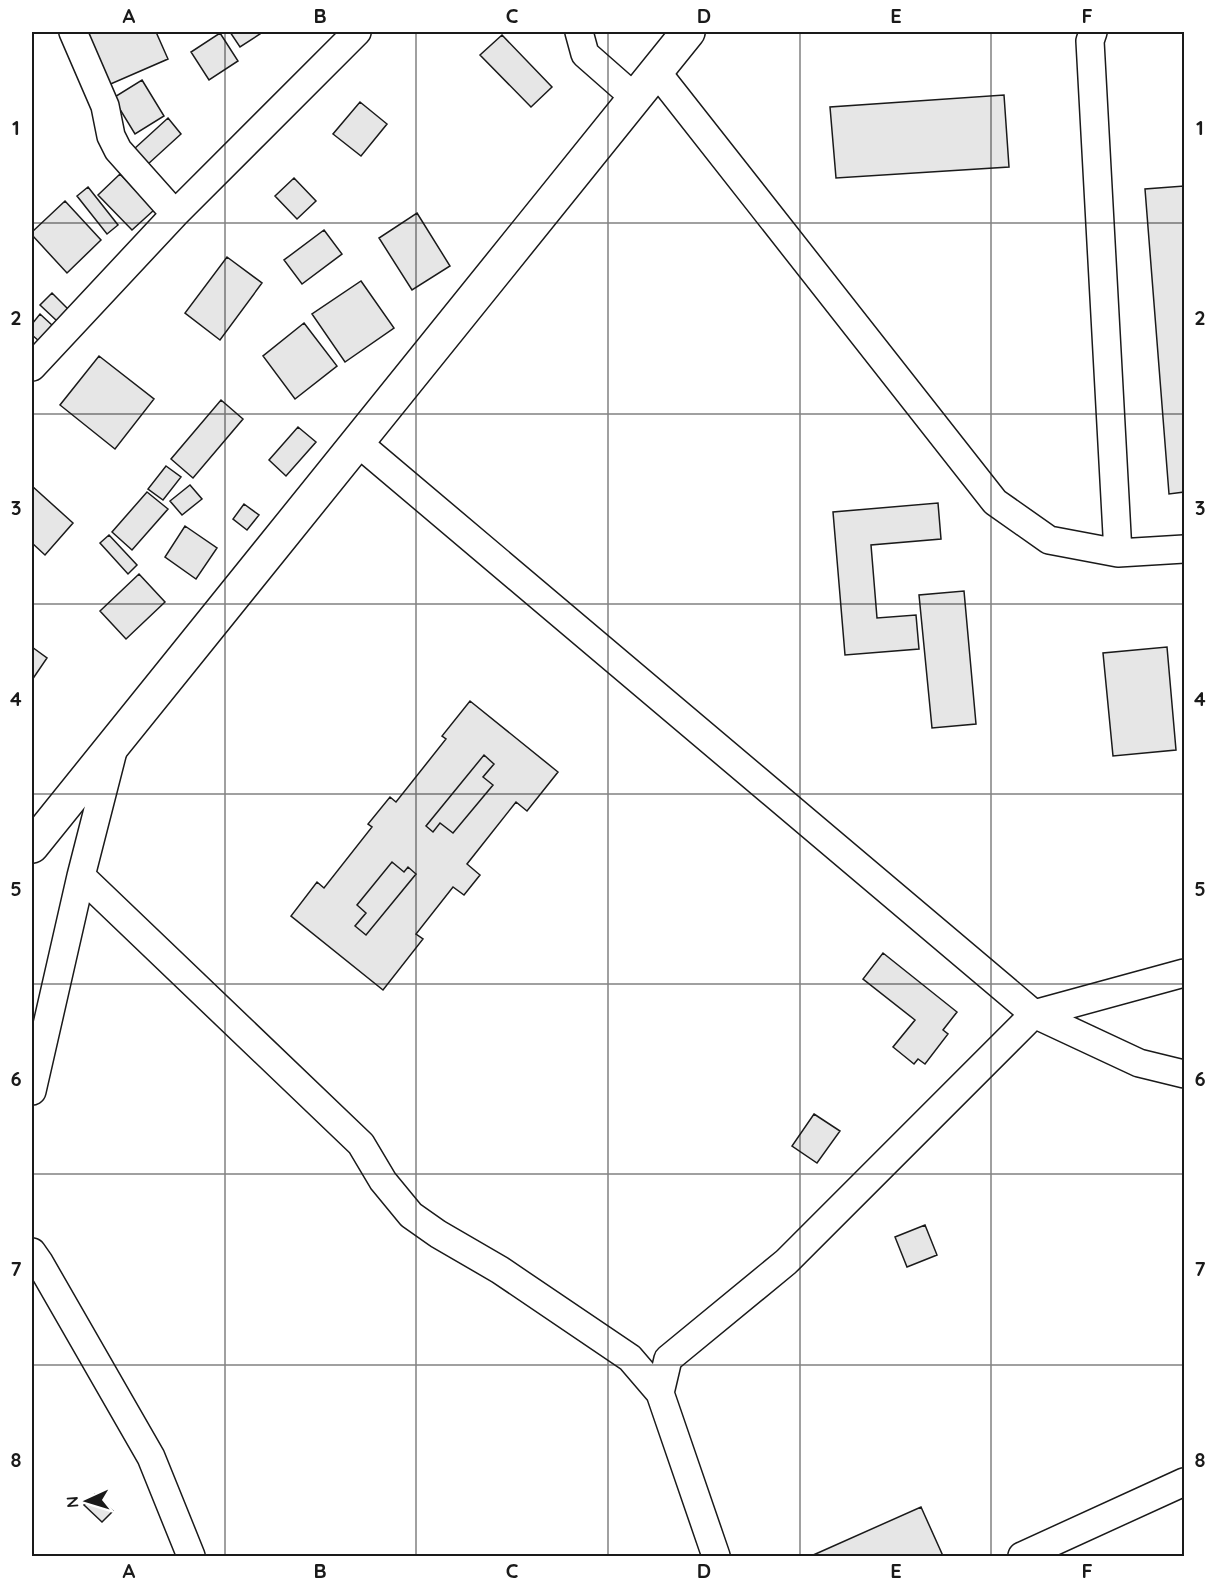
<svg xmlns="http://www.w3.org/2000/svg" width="1216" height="1588" viewBox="0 0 1216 1588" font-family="Quicksand,sans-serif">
<rect width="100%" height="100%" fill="#fff"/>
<!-- building -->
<path fill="#e6e6e6" stroke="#1a1a1a" stroke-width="1.5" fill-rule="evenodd" d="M83 32H156L168 59 106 86Z
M230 32H263L240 47Z
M220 33 238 61 209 80 191 52Z
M502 35 552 87 531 107 480 55Z
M142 80 164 116 135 134 113 98Z
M1004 95 1009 167 836 178 830 107Z
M360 102 387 124 361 156 333 134Z
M168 118 181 134 147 165 134 149Z
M120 174 154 210 132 230 98 195Z
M294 178 316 201 297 219 275 196Z
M1184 186V492L1169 494 1145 189Z
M88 187 118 225 107 234 77 196Z
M65 201 101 240 67 273 32 235V232Z
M417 213 450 266 412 290 379 238Z
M324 230 342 254 302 284 284 260Z
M227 257 262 283 220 340 185 313Z
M361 281 394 328 345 362 312 314Z
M52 293 68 309 57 321 40 305Z
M40 314 53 326 39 341 32 335V324Z
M304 323 337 366 295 399 263 356Z
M99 356 154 399 115 449 60 405Z
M221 400 243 419 193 478 171 459Z
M298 427 316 442 286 476 269 460Z
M166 466 181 477 163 500 148 489Z
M190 485 202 499 182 515 170 501Z
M32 486 73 523 45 555 32 543Z
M147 492 168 509 132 550 112 532Z
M938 503 941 539 871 545 877 618 916 615 919 649 845 655 833 512Z
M244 504 259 515 247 530 233 519Z
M185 526 217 548 196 579 165 557Z
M109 535 137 565 128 574 100 543Z
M139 574 165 602 126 639 100 611Z
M964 591 976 724 932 728 919 595Z
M32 647 47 658 32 680Z
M1167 647 1176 750 1113 756 1103 653Z
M470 701 558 772 527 811 516 802 467 864 480 875 464 895 453 887 416 934 423 939 383 990 291 916 317 882 324 888 372 827 368 824 390 797 396 802 446 739 442 736ZM484 755 494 764 483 777 493 785 453 833 440 823 433 832 426 826ZM392 862 404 872 408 867 416 874 366 935 355 926 366 913 357 905Z
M484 755 494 764 483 777 493 785 453 833 440 823 433 832 426 826Z
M392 862 404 872 408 867 416 874 366 935 355 926 366 913 357 905Z
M883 953 957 1012 943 1030 948 1034 925 1064 918 1059 914 1064 893 1047 915 1020 863 979Z
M814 1114 840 1131 817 1163 792 1146Z
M925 1225 937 1255 907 1267 895 1237Z
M95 1494 113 1511 102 1522 84 1505Z
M921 1507 943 1556H811Z"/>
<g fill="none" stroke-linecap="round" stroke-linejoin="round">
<defs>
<path id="street" d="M73 32 105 106 111 136 118 150 175 214
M579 32 585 54 635 98
M1093 32 1090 41 1118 553
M656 71 995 502 1049 540 1118 553 1184 549
M32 367 175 214 357 32
M357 442 1034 1014 1139 1063 1184 1074
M81 876 361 1144 383 1181 411 1215 438 1234 500 1270 630 1358 660 1393 716 1556
M32 1091 81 876 114 747
M32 1252 39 1262 151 1457 191 1556
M660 1393 668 1359 786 1262 1034 1014 1184 973
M1022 1556 1184 1482"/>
<path id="secondary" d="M32 846 688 32"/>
</defs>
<!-- street casing -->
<use href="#street" stroke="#1a1a1a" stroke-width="30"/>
<!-- secondary casing -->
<use href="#secondary" stroke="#1a1a1a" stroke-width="36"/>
<!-- street -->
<use href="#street" stroke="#fff" stroke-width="27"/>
<!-- secondary -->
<use href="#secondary" stroke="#fff" stroke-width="33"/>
</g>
<!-- grid -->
<path fill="none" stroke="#1a1a1a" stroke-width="1.5" stroke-opacity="0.55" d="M225 32V1556M416 32V1556M608 32V1556M800 32V1556M991 32V1556M32 223H1184M32 414H1184M32 604H1184M32 794H1184M32 984H1184M32 1174H1184M32 1365H1184"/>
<!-- border -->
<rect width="1216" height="1588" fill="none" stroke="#ffffff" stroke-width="66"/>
<!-- north arrow -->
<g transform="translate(87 1501) rotate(266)" stroke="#ffffff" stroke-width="4.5" paint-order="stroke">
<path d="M0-4.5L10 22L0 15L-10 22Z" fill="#1a1a1a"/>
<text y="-9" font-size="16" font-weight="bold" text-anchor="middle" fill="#1a1a1a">N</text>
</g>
<rect x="33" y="33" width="1150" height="1522" fill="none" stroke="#1a1a1a" stroke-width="2"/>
<g font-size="20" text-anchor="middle" font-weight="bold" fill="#1a1a1a">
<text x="129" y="23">A</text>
<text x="320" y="23">B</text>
<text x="512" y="23">C</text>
<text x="704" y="23">D</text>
<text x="896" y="23">E</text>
<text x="1087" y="23">F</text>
<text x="16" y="135">1</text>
<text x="1200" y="135">1</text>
<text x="16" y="325">2</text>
<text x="1200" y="325">2</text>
<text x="16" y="515">3</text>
<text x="1200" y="515">3</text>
<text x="16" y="706">4</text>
<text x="1200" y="706">4</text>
<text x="16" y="896">5</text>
<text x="1200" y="896">5</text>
<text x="16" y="1086">6</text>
<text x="1200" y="1086">6</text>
<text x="16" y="1276">7</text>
<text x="1200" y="1276">7</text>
<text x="16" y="1467">8</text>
<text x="1200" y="1467">8</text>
<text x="129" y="1578">A</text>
<text x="320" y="1578">B</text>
<text x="512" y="1578">C</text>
<text x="704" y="1578">D</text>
<text x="896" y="1578">E</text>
<text x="1087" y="1578">F</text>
</g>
</svg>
